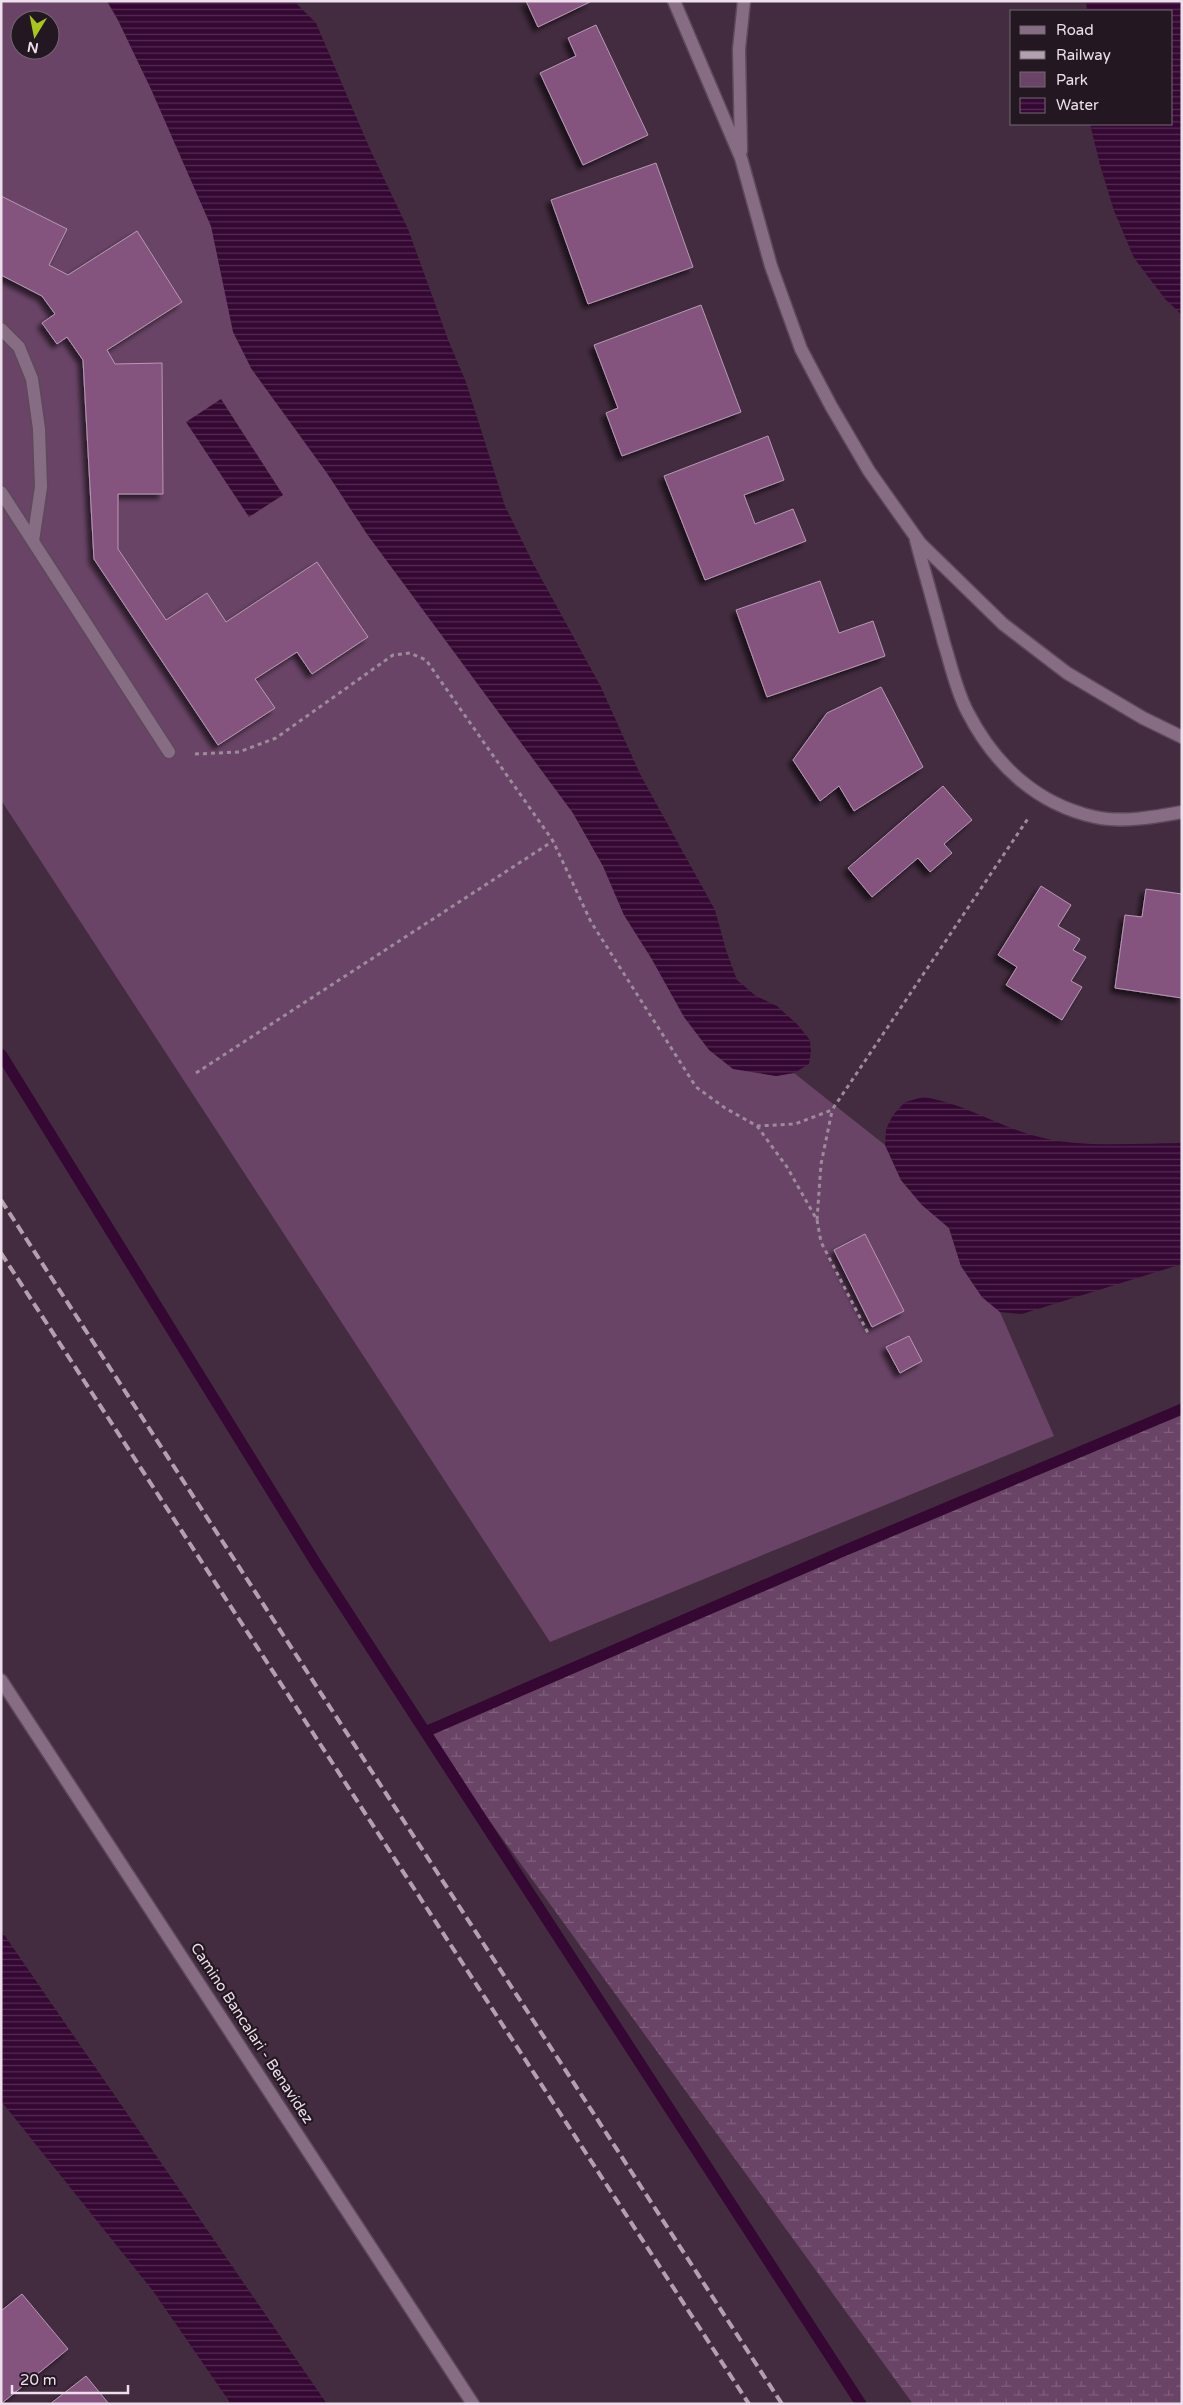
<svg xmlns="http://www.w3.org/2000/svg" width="1183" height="2405" viewBox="0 0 1183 2405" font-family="'Varela Round',sans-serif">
<defs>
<pattern id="wetland-marsh" width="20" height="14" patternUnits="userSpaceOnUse" patternTransform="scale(1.25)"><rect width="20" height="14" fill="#694466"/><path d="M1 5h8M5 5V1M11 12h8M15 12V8" fill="none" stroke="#7f5f7c"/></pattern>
<pattern id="water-rules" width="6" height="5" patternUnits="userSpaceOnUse" patternTransform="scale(1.25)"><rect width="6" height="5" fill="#350833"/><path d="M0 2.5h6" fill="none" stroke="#532c51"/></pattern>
<filter id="shadow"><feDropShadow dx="-4.5" dy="4.5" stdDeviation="2.5" flood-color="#0009"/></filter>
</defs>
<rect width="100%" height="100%" fill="#432c40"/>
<!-- green -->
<path fill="#694466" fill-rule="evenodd" d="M1 1H107L118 20 151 89 211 226 251 368 327 473 367 534 573 813 603 866 624 915 650 956 756 1072 776 1076 794 1073 885 1145 901 1180 922 1205 949 1228 961 1266 982 1297 1000 1312 1054 1436 550 1642 1 800ZM20 20H50V50H20Z"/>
<!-- wetland -->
<path fill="url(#wetland-marsh)" d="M1182 1412V2404H913L425 1732Z"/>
<!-- water -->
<path fill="url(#water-rules)" d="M107 1H294L316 23 370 149 408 229 449 342 466 382 505 506 534 565 601 687 640 774 715 910 726 950 737 980 756 996 777 1006 797 1024 810 1040 811 1052 809 1064 794 1073 776 1076 733 1069 709 1050 684 1017 650 956 624 915 603 866 573 813 367 534 327 473 251 368 233 332 211 226 151 89 118 20Z
M1086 1H1182V315L1165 299 1134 258 1114 211 1100 165 1090 124H1172V11H1087Z
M221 399 283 495 249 517 186 422Z
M923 1097C963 1103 994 1124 1032 1135 1079 1149 1133 1143 1182 1143V1264L1022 1314 1000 1312 982 1297 961 1266 949 1228 922 1205 901 1180 885 1145 886 1129 893 1115 905 1102Z
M1 1930 327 2404H231L153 2291 1 2101Z"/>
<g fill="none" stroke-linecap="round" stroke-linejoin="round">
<!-- stream -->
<path stroke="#350833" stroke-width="11" d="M1 1054 317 1565 861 2404
M425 1732 841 1552 1182 1409"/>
</g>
<!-- building -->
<path fill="#84527e" stroke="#b69ab3" filter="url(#shadow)" d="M526 1H592L538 27Z
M596 25 648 135 583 165 540 73 576 56 568 38Z
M656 163 693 267 588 304 551 200Z
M1 196 67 229 49 265 68 275 137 231 182 302 107 350 115 364 162 363 163 494H118V549L166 620 207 593 226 622 317 562 368 637 312 674 297 652 255 679 275 708 218 745 94 559 83 360 67 337 57 344 42 323 55 314 42 296 1 275Z
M701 305 741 412 622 456 606 413 618 408 594 345Z
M768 436 784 480 744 495 755 524 793 509 806 541 705 580 664 476Z
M820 581 839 633 873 621 885 656 767 697 736 610Z
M881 687 923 767 854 811 839 786 820 801 793 760 827 713Z
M943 786 972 820 944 844 952 853 930 872 918 858 872 897 848 868Z
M1041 886 1071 905 1058 926 1080 939 1073 950 1086 957 1071 981 1082 987 1062 1020 1006 985 1017 967 998 955Z
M1146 889 1182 894V998L1115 988 1125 915 1142 917Z
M865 1234 904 1311 872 1327 834 1250Z
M909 1336 922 1361 900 1373 886 1347Z
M22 2294 68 2349 1 2404V2311Z
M86 2376 109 2404H50Z"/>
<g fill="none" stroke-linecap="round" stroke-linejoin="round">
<defs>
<path id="minor" d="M674 1 741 158 771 266 801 349 831 406 869 471 920 543 1003 624 1067 673 1143 718 1182 737
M741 151 739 49 744 1
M1 329 19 347 32 379 39 429 41 487 33 541
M1 492 169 752
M916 540C925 574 935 608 944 643 951 665 956 690 967 711 994 764 1036 804 1095 817 1122 823 1155 817 1182 812"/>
<path id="secondary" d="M1 1680 473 2404"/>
</defs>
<!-- minor casing -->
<use href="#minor" stroke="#5c495a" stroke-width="15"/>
<!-- secondary casing -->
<use href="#secondary" stroke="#5c495a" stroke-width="15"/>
<!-- path -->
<path stroke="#9d8a9a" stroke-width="3" stroke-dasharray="4 4" stroke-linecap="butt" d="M195 754 239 752 276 738 393 655 410 653 426 660 553 841 591 922 696 1087 725 1108 757 1126 795 1124 832 1110 1029 817
M196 1073 553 841
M757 1126 787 1167 817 1220 821 1164 832 1111
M817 1220 821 1242 869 1335"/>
<!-- minor -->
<use href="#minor" stroke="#876d84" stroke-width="12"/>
<!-- secondary -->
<use href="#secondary" stroke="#876d84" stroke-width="12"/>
<!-- rail -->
<path stroke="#b2a0b0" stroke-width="4" stroke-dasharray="10 5" stroke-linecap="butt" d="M1 1200 782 2404
M1 1253 749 2404"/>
</g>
<g text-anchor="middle" stroke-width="4.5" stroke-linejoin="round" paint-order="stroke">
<!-- street labels -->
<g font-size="15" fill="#eedfec" stroke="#231822">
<text transform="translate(252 2033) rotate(57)" y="5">Camino Bancalari - Benavídez</text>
</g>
</g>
<!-- border -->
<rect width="1183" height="2405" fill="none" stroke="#eedfec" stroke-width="5"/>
<!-- legend -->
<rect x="1010" y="10" width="162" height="115" fill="#231822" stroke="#746873"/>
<rect x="1020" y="26" width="25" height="8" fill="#876d84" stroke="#746873"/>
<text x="1056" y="35" font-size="15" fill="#eedfec">Road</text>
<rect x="1020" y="51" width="25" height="8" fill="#b2a0b0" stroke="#746873"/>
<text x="1056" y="60" font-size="15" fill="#eedfec">Railway</text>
<rect x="1020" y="72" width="25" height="15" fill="#694466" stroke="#746873"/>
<text x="1056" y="85" font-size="15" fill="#eedfec">Park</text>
<rect x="1020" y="98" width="25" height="15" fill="url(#water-rules)" stroke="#746873"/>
<text x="1056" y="110" font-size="15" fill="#eedfec">Water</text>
<!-- north arrow -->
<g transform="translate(35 35) rotate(190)"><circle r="24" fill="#231822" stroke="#746873"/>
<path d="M0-4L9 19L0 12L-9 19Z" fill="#a8c71c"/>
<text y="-8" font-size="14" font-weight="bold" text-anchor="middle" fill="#eedfec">N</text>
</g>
<!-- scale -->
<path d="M12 2385v8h116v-8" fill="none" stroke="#eedfec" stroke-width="2.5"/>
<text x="20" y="2385" font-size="15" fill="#eedfec" stroke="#231822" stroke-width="4" paint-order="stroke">20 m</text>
</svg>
